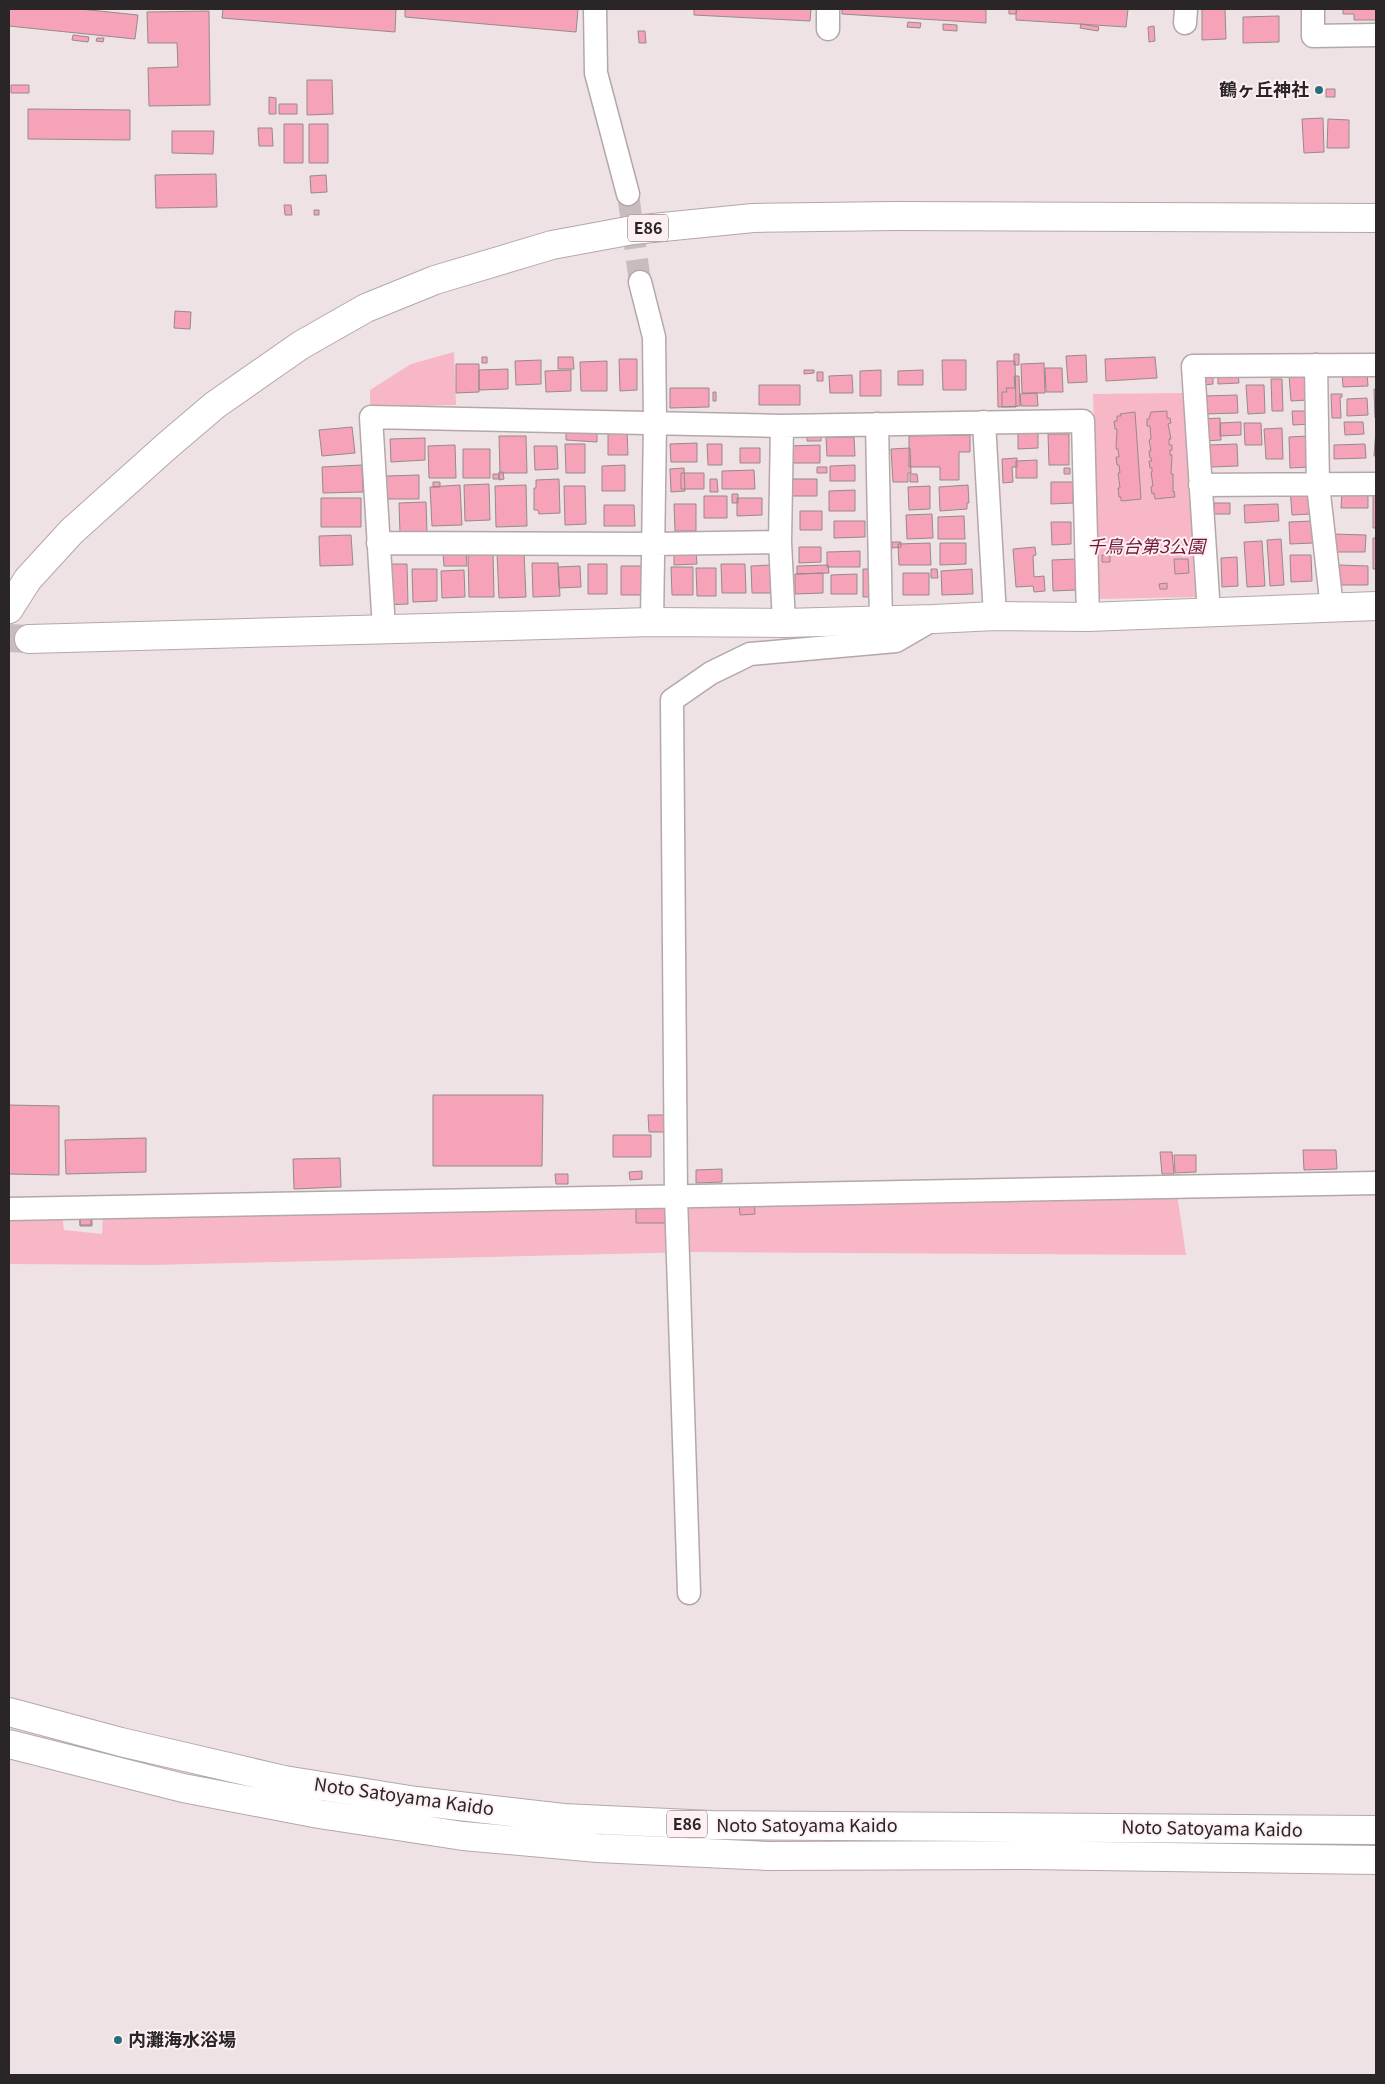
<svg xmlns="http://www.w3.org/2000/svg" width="1385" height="2084" viewBox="0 0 1385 2084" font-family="Georgia,'Noto Sans JP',serif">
<rect width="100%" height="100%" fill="#efe2e4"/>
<!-- green -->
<path fill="#f7b7c7" d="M454 352 456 405 370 407V390L411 364Z
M1187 393 1197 597 1099 599 1093 394Z
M1177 1194 1186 1255 693 1252 151 1265 9 1264V1217L62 1215 64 1230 102 1234 103 1215Z"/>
<!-- building -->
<path fill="#f6a2b8" stroke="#968a8c" d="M9 9H80L138 15 135 39 9 26Z
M223 9H396L395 32 222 18Z
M405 9H578L576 32 405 17Z
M694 9H811L810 21 694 15Z
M842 9H986V23L842 14Z
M1009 9H1017L1016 14H1009Z
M1016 9H1128L1126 27 1016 20Z
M1202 9H1225L1226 39 1202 40Z
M1343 9H1376V20H1354V14H1343Z
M209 11 210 105 149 106 148 68 178 67 177 43H148L147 12Z
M1279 16V42L1243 43V17Z
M908 22 921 23 920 28 907 27Z
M943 24 957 25V31L943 30Z
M1081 24 1099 27 1098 31 1080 28Z
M1154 26 1155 41 1149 42 1148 27Z
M638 31H645L646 43H639Z
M73 35 89 37 88 42 72 40Z
M97 38H104L103 42 96 41Z
M307 80H332L333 114 307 115Z
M11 85H29V93H11Z
M1326 89H1335V97H1326Z
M269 97 276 98V114H269Z
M279 104H297V114H279Z
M28 109 130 110V140L28 139Z
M1323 118 1324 152 1304 153 1302 119Z
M1328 119 1349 120V148H1327Z
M284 124H303V163H284Z
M309 124H328V163H309Z
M258 128H272L273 146H259Z
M172 131H214L213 154 172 153Z
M216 174 217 207 156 208 155 175Z
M326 175 327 192 311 193 310 176Z
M284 205H291L292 215H285Z
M314 210H319V215H314Z
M175 311 191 312 190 329 174 328Z
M1014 354H1019V365H1014Z
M1086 355 1087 382 1068 383 1066 356Z
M482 357H487V363H482Z
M558 357H573L574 369H558Z
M1155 357 1157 378 1106 381 1105 359Z
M619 359H637V390L620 391Z
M541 360V384L516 385 515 361Z
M942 360H966V390H943Z
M607 361V391H581L580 362Z
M997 361H1015L1016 407H998Z
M1044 363 1045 393H1022L1021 364Z
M456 364H479V392L456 393Z
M1045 368H1062L1063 392H1046Z
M508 369V389L479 390V370Z
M571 370V391L546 392 545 371Z
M804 370H814V373L804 374Z
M881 370V396H860V371Z
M923 370V385H898V371Z
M817 372H823V381H817Z
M1238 372 1239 383 1218 384V373Z
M1367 372 1368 386 1343 387 1342 373Z
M1203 374H1213V384L1204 385Z
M1307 374 1308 400 1291 401 1289 375Z
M852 375 853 393H830L829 376Z
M1014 376H1019L1020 406 1002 407V392H1007L1006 388H1015Z
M1271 379H1282L1283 411H1272Z
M759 385H800V405H759Z
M1246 385H1264L1265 413 1248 414Z
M670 388H709V407L670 408Z
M1374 389H1376V418H1375Z
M713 392H716V401H713Z
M1037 393 1038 406H1021L1020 394Z
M1331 394H1342V397H1340L1341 418H1332Z
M1237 395 1238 413 1206 414 1205 396Z
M1367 398 1368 415 1347 416V399Z
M1167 411V418H1170L1171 423 1168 424 1171 439H1169V445H1172V450H1170V455H1172L1171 474H1173V492L1174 491 1175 497 1155 499 1154 493 1152 494 1151 487 1153 486 1151 472H1152V468H1150L1149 461H1152L1151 458H1150L1149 451H1151L1149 440 1151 439 1150 426H1147V419H1149L1151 412Z
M1292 411H1310L1311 424 1293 425Z
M1135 412 1141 499 1121 501V497H1119L1118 488H1120L1118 473H1120L1119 465H1117L1116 457H1119L1118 449H1116L1117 429H1115L1114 421H1117V416H1121L1120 414Z
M1220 418 1221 440 1203 441 1202 419Z
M1241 422V435L1220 436V423Z
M1344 422H1363L1364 434 1345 435Z
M1244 423H1261L1262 445H1245Z
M597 424V442L566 440V425Z
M352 427 355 453 322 456 319 430Z
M1282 428 1283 459H1266L1264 429Z
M821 429V441H807V436Z
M1376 429V456H1374Z
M1018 430H1038V448L1018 449Z
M627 431 628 455H608V432Z
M1048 434H1069V465H1049Z
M970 435V452H959V480H940V467H909V436Z
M499 436H526L527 473H500Z
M1309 436 1310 467 1290 468 1289 437Z
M826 437H854L855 456H827Z
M425 438V460L391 462 390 439Z
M697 443V462H671L670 444Z
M565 444H585V473H566Z
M707 444H722V465H708Z
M1237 444 1238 466 1211 467 1210 445Z
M1365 444 1366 458 1334 459V445Z
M455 445 456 478H429L428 446Z
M820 445V463H789V446Z
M534 446H557L558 469 535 470Z
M740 448H760V463H740Z
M910 448 911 473H908V482H893L891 449Z
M463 449H490V478H463Z
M1017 458V467H1012L1013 482 1003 483 1002 459Z
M1037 460V478H1016V461Z
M362 465 363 492 323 493 322 467Z
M625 465V491H602V466Z
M855 465V481H830V466Z
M817 467H827V473H817Z
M684 468 685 491 671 492 670 469Z
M1064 468H1070V474H1064Z
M754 470 755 489H722V471Z
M499 472H503L504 479 499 480Z
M681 473H704V489H681Z
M493 474H499V479H493Z
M910 474H917L918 482H910Z
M419 475V499H386V476Z
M559 479 560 513 539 514 538 510H534V488H536V480Z
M710 479H717L718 492H710Z
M792 479H817V496H792Z
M433 482H440V487H433Z
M1051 482H1073V503L1051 504Z
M489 484 490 520 465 521 464 485Z
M460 485 462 525 432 526 430 487Z
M526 485 527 526 496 527 495 486Z
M968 485 969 503H967V509L940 511 939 487Z
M564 486H585L586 524 565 525Z
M930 486V509L909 510 908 487Z
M1310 488 1311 514 1292 515 1290 489Z
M1373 489H1376V528H1373Z
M855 490V511H829V491Z
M1342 490H1368V508H1341Z
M732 494H738V503H732Z
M704 496H727V518H704Z
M321 498H361V527H321Z
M737 498H762V515L737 516Z
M426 502 427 532 400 533 399 503Z
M1214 503H1230V514H1214Z
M674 504H696V531H675Z
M1278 504 1279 521 1245 523 1244 505Z
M604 505H634L635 526H604Z
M800 511H822V530H800Z
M932 514 933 538 907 539 906 515Z
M964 516 965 539H938V517Z
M834 521H865V537L834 538Z
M1312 521 1313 543 1290 544 1289 522Z
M1051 522H1071V544L1052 545Z
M1333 534 1366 535 1365 552H1332Z
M351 535 353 565 320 566 319 536Z
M1373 538H1376V569H1373Z
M1281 539 1284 585 1270 586 1267 540Z
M1262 541 1265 586 1247 587 1244 542Z
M892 542H901V547L892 548Z
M930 543 931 565H899L898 544Z
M940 543H966V564L940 565Z
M799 547H821V562L799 563Z
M1035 547 1036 555 1033 556 1034 577 1044 576 1045 591 1034 592 1033 586 1016 587 1013 549Z
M696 549 697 564 674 565V553Z
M860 551V567H827V552Z
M466 552 467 566H444L443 553Z
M524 552 526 597 499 598 497 553Z
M493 554 494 597H469L468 555Z
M1102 555H1110V562H1102Z
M1290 555H1311L1312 581 1291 582Z
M1237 557 1238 586 1222 587 1221 558Z
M1076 559V590L1053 591 1052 560Z
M1174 559H1188L1189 573 1175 574Z
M532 563H558L560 596 533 597Z
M383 564H407L408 604 384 605Z
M588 564H607V594H588Z
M721 564H745L746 593H722Z
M771 565 772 593H752L751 566Z
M828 565 829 573 797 574V566Z
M1339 565 1368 566V585H1339Z
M580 566 581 587 559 588 558 567Z
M621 566H642V595H621Z
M671 567H693V595H672Z
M696 568H716V596H697Z
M412 569H437V601L413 602Z
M863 569H873L874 597H863Z
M931 569H937L938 578H931Z
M972 569 973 594 942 595 941 571Z
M464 570 465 597 442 598 441 571Z
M823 573V593L795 594V574Z
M903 573H929V595H903Z
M857 574V594H831V575Z
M1167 583V589H1160L1159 584Z
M433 1095H543L542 1166H433Z
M9 1105 59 1106V1175L9 1174Z
M648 1115H669V1132H649Z
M613 1135H651V1157H613Z
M146 1138V1172L66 1174 65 1140Z
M1303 1150H1336L1337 1169 1304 1170Z
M1160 1152H1172L1174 1174H1162Z
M1174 1155H1196V1172L1175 1173Z
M340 1158 341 1187 294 1189 293 1159Z
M722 1169V1182L696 1183V1170Z
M642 1171V1179L630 1180 629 1172Z
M555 1174H568V1184H556Z
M754 1198 755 1214 740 1215 739 1199Z
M636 1205H670V1223H636Z
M92 1210V1226H80V1211Z
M80 1211 91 1212V1225H80Z"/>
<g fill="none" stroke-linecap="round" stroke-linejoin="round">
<!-- minor-tunnel -->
<path stroke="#c8bcbe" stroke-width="22" stroke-dasharray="22 11" stroke-linecap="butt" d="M628 194 640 282"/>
<!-- tertiary-tunnel -->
<path stroke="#c8bcbe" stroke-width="28" stroke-dasharray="28 14" stroke-linecap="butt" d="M9 638 29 639"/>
<defs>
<path id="minor" d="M595 9 596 73 628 194
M828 9V29
M1313 9V36L1376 35
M1185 23 1186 9
M640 282 654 337 655 422 652 622
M1316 365 1318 485 1332 608
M984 422 995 616
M877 424 881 621
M782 426 780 542 784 623
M1200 485 1376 484
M378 543 654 544 780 542
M1209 613 1193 366 1376 365
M384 629 371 417 782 426 1083 421 1088 617
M9 1209 1376 1183
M689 1593 676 1197 672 700 711 673 750 654 896 641 934 619"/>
<path id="tertiary" d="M29 639 652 622 784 623 934 619 995 616 1088 617 1376 606"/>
<path id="motorway" d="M9 609 28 579 72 531 168 445 215 405 301 345 366 308 435 280 552 245 633 230 753 218 895 216 1376 218
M9 1712 121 1742 284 1780 416 1801 563 1818 711 1825 1376 1830
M9 1744 183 1788 319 1814 463 1836 598 1848 767 1856 1025 1855 1376 1860"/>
</defs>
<!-- minor casing -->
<use href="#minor" stroke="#b4a7aa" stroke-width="25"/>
<!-- tertiary casing -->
<use href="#tertiary" stroke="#b4a7aa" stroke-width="30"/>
<!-- motorway casing -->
<use href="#motorway" stroke="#b4a7aa" stroke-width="30"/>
<!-- minor -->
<use href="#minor" stroke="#fff" stroke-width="22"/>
<!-- tertiary -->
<use href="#tertiary" stroke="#fff" stroke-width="28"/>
<!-- motorway -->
<use href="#motorway" stroke="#fff" stroke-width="28"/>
</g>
<!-- markers -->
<g fill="#276e7b" stroke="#fdeff2" stroke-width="2">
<circle cx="1319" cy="90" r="5"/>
<circle cx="118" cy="2040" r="5"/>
</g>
<g text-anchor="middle" stroke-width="4" stroke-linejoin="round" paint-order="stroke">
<!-- shield labels -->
<g fill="#fdeff2" stroke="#696263" stroke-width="1">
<rect x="628" y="214.5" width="40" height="27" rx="4"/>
<rect x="667" y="1810.5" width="40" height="27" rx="4"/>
</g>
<g font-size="16" font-weight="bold" fill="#2a2526">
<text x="648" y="234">E86</text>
<text x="687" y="1830">E86</text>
</g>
<!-- poi labels -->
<g font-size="18" font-weight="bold" fill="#2a2526" stroke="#fdeff2" text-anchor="end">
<text x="1309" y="96">鶴ヶ丘神社</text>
<text x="128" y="2046" text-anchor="start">内灘海水浴場</text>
</g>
<!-- park labels -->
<g font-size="18" font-style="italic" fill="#711739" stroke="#fdeff2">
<text x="1146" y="553">千鳥台第3公園</text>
</g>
<!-- street labels -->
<g font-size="18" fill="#2a2526" stroke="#fdeff2">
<text transform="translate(404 1797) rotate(8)" y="6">Noto Satoyama Kaido</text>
<text x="807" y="1832">Noto Satoyama Kaido</text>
<text transform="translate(1212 1829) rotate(1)" y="6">Noto Satoyama Kaido</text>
</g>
</g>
<!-- border -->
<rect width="1385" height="2084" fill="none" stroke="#2a2526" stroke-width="20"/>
</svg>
